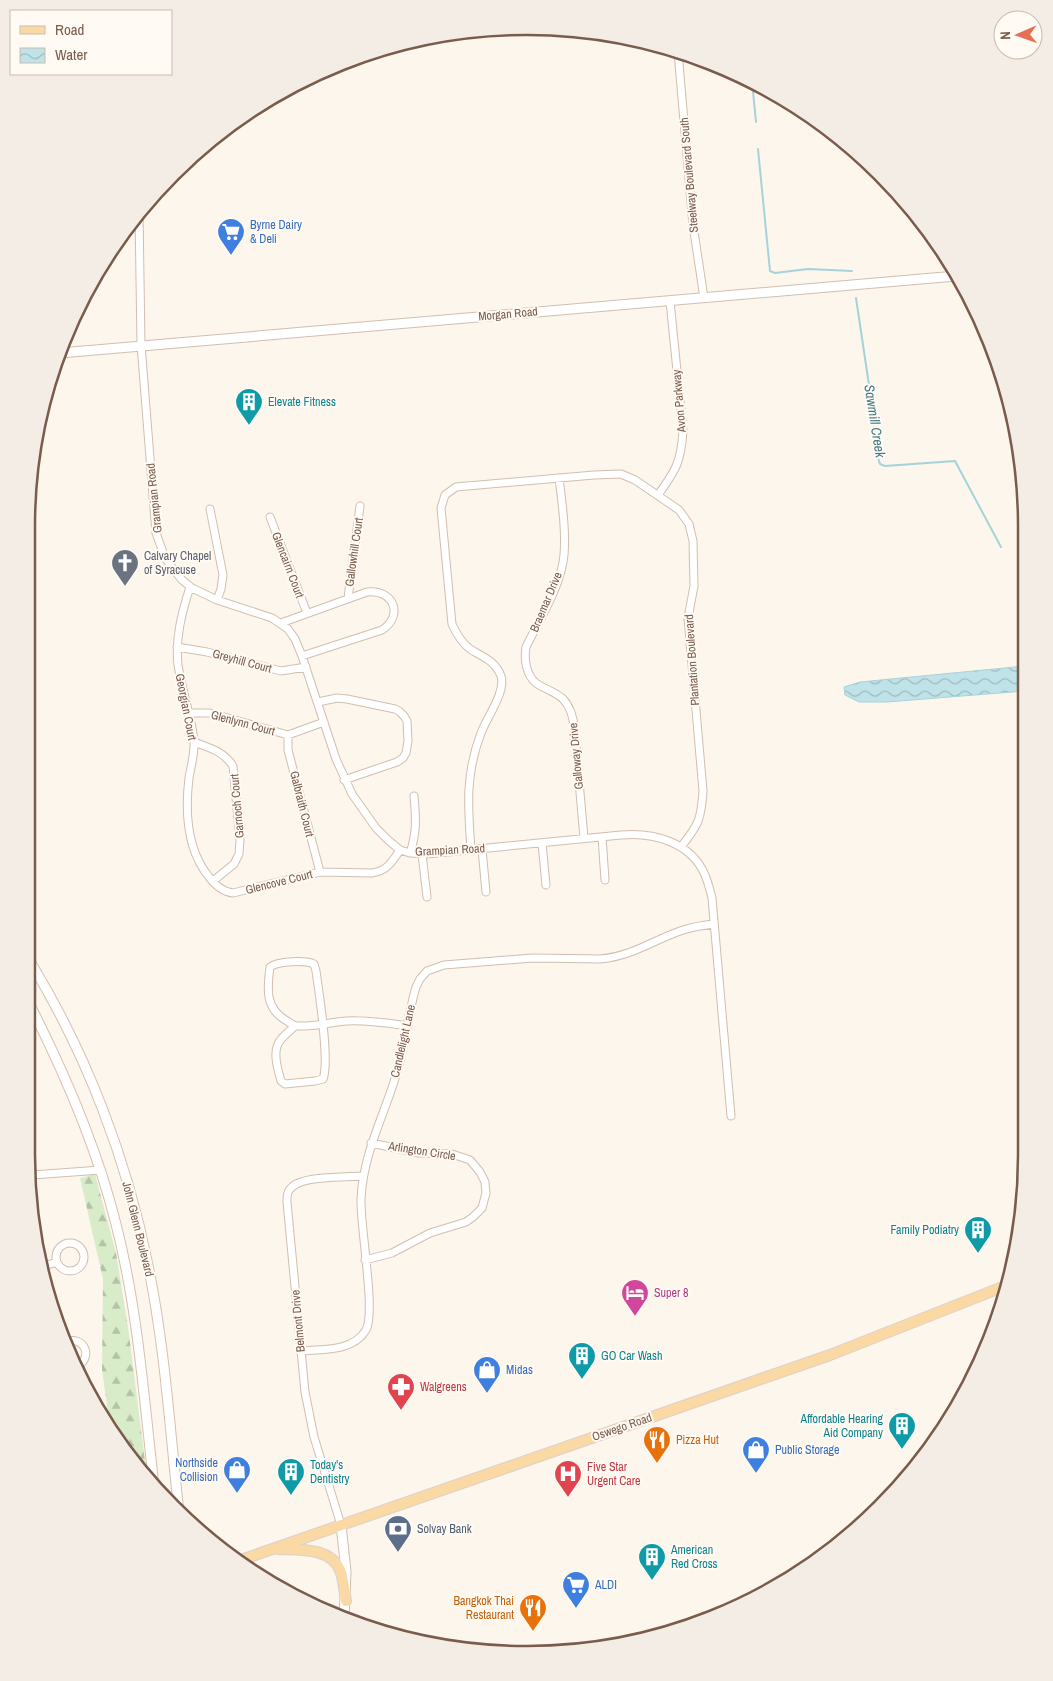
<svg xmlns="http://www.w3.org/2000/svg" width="1053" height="1681" viewBox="0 0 1053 1681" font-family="'Archivo Narrow',sans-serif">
<defs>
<pattern id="forest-firs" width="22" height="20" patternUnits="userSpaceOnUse" patternTransform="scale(1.25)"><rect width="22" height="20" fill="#d8ecc9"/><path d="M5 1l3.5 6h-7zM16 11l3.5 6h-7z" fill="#b4c2a5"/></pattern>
<pattern id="water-waves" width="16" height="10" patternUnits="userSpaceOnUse" patternTransform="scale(1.25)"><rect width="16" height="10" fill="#bfe3e8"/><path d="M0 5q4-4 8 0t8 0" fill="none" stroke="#a0bbbe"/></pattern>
</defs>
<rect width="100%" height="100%" fill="#fdf6ec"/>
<!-- forest -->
<path fill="url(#forest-firs)" d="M95 1174 116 1253 128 1327 147 1477 111 1433 102 1370 103 1279 80 1178Z"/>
<!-- water -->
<path fill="url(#water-waves)" stroke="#a5d3da" d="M1025 666V691L887 702H859L845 695 844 687 860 682Z"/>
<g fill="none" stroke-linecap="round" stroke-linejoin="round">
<!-- stream -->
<path stroke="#a5d3da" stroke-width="2" d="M752 81 756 122
M758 149 770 271 775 273 808 269 852 271
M856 298 872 405 877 455 880 464 885 466 955 461 1001 547
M1021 546H1025"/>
<defs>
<path id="minor" d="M678 52 693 225 704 298
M139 212 141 345 156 533 165 558 182 580 192 588 217 600 272 618 288 629 295 639 302 656 336 759 352 794 376 828 388 840 400 850 410 853 427 854 621 835C653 832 691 842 705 875 708 882 710 890 712 898L731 1116
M559 478C562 503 566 529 564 555 561 587 540 618 526 647 524 659 526 675 536 683 544 689 556 692 563 699 570 706 572 715 574 724L584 838
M658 495C676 470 681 462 683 431L670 301
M210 509 223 575 221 589 217 600
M270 517 307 613
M190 587C182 612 175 638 178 665 182 691 191 715 194 740 195 753 191 766 189 778 185 811 187 850 209 877 215 885 223 892 233 893L320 872 372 873C387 871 392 862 400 850
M348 598 360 506
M281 623 367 592C394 589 404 616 382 630L302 656
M177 647 207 652 281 671 306 667
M318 702 337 698 347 699 395 709 399 711 404 716 407 721 408 741 406 753 403 758 397 762 344 780
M188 713H210L288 735 324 722
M288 735V750L320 872
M194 742C210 748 223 751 233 766L240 840 239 854 234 864 213 881
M602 837 605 880
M542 843 546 885
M482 849 486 892
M471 850C468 807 465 775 481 733 487 717 506 692 501 676 495 660 482 657 470 649 462 643 456 633 452 624L441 508 445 495 456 487 594 475 621 474 635 480 679 510 689 524 693 541 694 586 688 618 703 791C701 820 699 824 681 847
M410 853C417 832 416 818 414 796
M422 854 427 897
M295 1026C290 1031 281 1037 278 1044 273 1054 278 1070 281 1081L285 1084 315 1081 323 1079C330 1061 319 993 316 971L314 964C305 960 278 961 270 967 267 989 265 1009 287 1021 290 1023 294 1026 297 1026 313 1027 331 1022 347 1021 368 1020 387 1023 408 1026
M32 1175 101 1170
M56 1257a14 14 0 1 1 28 0a14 14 0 1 1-28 0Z
M365 1260 392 1253 430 1233 466 1222 473 1217 482 1208 486 1193 485 1182 480 1172 470 1160 452 1154 419 1153 371 1143
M41 1267 57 1262
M66 1342C83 1335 94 1356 78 1366
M300 1351C322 1349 353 1352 366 1330 376 1312 360 1226 361 1199 363 1153 385 1114 397 1072 405 1044 408 1014 416 987L420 979 427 971 444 965 532 958 601 959C633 956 653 940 683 930 693 927 704 925 714 924
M341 1525 314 1437 305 1392 287 1202C287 1196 287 1191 292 1187 303 1176 346 1177 363 1176"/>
<path id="tertiary" d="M60 353 956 276
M341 1525 346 1571 344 1619"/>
<path id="secondary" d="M31 963C87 1055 127 1160 148 1265 165 1347 170 1431 179 1513
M31 1007C66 1076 97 1148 116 1224 138 1310 144 1399 154 1486"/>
<path id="primary" d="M278 1549C299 1550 330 1547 340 1570 344 1580 344 1591 346 1601
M238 1561 830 1355 1005 1286"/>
</defs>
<!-- minor casing -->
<use href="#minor" stroke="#d1beb0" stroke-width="9"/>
<!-- tertiary casing -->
<use href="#tertiary" stroke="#d1beb0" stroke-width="11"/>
<!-- secondary casing -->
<use href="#secondary" stroke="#d6c0b0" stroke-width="11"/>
<!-- primary casing -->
<use href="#primary" stroke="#dad1cd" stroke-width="12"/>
<!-- minor -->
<use href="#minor" stroke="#fff" stroke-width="7"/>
<!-- tertiary -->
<use href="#tertiary" stroke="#fff" stroke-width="9"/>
<!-- secondary -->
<use href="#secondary" stroke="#fff" stroke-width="9"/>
<!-- primary -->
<use href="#primary" stroke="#fbd9a5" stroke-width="10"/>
</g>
<!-- icons -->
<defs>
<symbol id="supermarket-pin" viewBox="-11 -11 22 30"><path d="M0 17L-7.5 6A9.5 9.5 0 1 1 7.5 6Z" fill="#3f7fe0" stroke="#fffaf3"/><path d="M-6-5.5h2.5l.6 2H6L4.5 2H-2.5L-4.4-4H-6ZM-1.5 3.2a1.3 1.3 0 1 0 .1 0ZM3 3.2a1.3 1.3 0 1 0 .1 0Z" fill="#fff"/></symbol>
<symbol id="building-pin" viewBox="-11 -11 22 30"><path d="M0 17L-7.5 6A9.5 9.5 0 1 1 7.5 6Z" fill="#0f9aa8" stroke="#fffaf3"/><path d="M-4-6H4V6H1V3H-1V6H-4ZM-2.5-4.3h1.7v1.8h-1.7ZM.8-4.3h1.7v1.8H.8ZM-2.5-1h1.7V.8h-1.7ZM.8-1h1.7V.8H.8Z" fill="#fff"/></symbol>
<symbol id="church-pin" viewBox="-11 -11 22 30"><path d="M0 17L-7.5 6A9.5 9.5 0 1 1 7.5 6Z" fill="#6b7280" stroke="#fffaf3"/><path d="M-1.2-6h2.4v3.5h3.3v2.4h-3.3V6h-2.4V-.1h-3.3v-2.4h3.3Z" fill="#fff"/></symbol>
<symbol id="hotel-pin" viewBox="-11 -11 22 30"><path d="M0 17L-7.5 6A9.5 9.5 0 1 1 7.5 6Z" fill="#d1479c" stroke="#fffaf3"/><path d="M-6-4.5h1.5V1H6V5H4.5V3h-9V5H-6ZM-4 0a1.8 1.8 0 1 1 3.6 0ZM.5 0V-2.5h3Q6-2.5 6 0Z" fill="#fff"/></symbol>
<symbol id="shop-pin" viewBox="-11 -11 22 30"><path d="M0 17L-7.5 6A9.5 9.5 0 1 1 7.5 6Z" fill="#3f7fe0" stroke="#fffaf3"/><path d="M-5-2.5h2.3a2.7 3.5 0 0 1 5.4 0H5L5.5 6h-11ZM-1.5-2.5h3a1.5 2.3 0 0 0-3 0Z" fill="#fff"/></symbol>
<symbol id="pharmacy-pin" viewBox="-11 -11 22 30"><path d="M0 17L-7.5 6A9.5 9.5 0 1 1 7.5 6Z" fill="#e0444e" stroke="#fffaf3"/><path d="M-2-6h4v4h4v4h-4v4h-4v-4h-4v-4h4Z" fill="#fff"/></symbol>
<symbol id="restaurant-pin" viewBox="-11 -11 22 30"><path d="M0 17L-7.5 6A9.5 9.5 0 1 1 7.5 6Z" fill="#e8710a" stroke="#fffaf3"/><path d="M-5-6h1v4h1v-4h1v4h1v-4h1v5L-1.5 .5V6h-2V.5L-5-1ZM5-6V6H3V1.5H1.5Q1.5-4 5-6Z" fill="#fff"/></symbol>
<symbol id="hospital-pin" viewBox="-11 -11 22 30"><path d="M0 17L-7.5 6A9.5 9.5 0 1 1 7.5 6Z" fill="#e0444e" stroke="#fffaf3"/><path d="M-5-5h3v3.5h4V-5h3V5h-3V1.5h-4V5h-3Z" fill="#fff"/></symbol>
<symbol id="bank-pin" viewBox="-11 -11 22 30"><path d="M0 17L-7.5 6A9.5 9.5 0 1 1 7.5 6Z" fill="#5c6f8a" stroke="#fffaf3"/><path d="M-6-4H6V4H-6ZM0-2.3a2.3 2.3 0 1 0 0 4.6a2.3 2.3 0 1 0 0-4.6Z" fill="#fff"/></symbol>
</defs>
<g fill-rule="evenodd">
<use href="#supermarket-pin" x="215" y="216" width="32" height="43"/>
<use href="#building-pin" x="233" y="386" width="32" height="43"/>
<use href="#church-pin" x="109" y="547" width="32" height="43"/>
<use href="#building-pin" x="962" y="1214" width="32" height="43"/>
<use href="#hotel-pin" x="619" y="1277" width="32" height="43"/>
<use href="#building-pin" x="566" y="1340" width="32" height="43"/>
<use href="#shop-pin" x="471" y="1354" width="32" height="43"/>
<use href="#pharmacy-pin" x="385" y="1371" width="32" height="43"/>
<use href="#building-pin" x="886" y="1410" width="32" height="43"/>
<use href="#restaurant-pin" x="641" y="1424" width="32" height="43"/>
<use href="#shop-pin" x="740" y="1434" width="32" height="43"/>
<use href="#shop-pin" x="221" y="1454" width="32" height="43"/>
<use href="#building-pin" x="275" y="1456" width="32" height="43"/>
<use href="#hospital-pin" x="552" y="1458" width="32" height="43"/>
<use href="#bank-pin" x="382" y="1513" width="32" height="43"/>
<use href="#building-pin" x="636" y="1541" width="32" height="43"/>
<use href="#supermarket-pin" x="560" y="1569" width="32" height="43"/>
<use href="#restaurant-pin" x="517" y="1592" width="32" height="43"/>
</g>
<g text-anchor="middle" stroke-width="4" stroke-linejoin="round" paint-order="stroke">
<!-- street labels -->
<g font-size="12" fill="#7a5c4d" stroke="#fffaf3">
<text transform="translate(689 175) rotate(-95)" y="4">Steelway Boulevard South</text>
<text transform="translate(508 314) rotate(-5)" y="4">Morgan Road</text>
<text transform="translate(679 401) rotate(-95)" y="4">Avon Parkway</text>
<text transform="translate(154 498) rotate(-96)" y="4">Grampian Road</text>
<text transform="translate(354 552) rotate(-82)" y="4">Gallowhill Court</text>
<text transform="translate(288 565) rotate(69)" y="4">Glencairn Court</text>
<text transform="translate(546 602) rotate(-67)" y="4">Braemar Drive</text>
<text transform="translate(692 660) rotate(-94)" y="4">Plantation Boulevard</text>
<text transform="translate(242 661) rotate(15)" y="4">Greyhill Court</text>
<text transform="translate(186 707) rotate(79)" y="4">Georgian Court</text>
<text transform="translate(243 723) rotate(15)" y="4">Glenlynn Court</text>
<text transform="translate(576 756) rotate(-95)" y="4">Galloway Drive</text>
<text transform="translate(302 804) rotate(76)" y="4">Galbraith Court</text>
<text transform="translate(237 806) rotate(-95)" y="4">Garnoch Court</text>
<text transform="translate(450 850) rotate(-3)" y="4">Grampian Road</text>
<text transform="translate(279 882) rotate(-14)" y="4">Glencove Court</text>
<text transform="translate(403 1041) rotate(-77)" y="4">Candlelight Lane</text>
<text transform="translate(422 1151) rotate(9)" y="4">Arlington Circle</text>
<text transform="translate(138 1229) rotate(76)" y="4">John Glenn Boulevard</text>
<text transform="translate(298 1321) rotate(-95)" y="4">Belmont Drive</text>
<text transform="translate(622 1427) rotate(-19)" y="4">Oswego Road</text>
</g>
<!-- shop labels -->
<g font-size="12" fill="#366cbe" stroke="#fffaf3" text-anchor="start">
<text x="250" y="229">Byrne Dairy<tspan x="250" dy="14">&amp; Deli</tspan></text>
<text x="506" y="1374">Midas</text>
<text x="775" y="1454">Public Storage</text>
<text x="218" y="1467" text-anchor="end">Northside<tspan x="218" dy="14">Collision</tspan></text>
<text x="595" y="1589">ALDI</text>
</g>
<!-- culture labels -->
<g font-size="12" fill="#0d838f" stroke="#fffaf3" text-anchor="start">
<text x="268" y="406">Elevate Fitness</text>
<text x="959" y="1234" text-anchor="end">Family Podiatry</text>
<text x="601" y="1360">GO Car Wash</text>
<text x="883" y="1423" text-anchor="end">Affordable Hearing<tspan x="883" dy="14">Aid Company</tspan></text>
<text x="310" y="1469">Today's<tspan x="310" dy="14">Dentistry</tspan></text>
<text x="671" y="1554">American<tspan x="671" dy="14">Red Cross</tspan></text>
</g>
<!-- worship labels -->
<g font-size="12" fill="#5b616d" stroke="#fffaf3" text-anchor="start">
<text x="144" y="560">Calvary Chapel<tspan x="144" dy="14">of Syracuse</tspan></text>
</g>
<!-- hotel labels -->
<g font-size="12" fill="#b23c85" stroke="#fffaf3" text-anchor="start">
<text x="654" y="1297">Super 8</text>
</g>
<!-- health labels -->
<g font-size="12" fill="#be3a42" stroke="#fffaf3" text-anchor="start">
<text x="420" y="1391">Walgreens</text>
<text x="587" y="1471">Five Star<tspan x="587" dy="14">Urgent Care</tspan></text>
</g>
<!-- food labels -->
<g font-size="12" fill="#c56008" stroke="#fffaf3" text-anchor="start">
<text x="676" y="1444">Pizza Hut</text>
<text x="514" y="1605" text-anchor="end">Bangkok Thai<tspan x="514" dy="14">Restaurant</tspan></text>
</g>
<!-- service labels -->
<g font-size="12" fill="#4e5e75" stroke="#fffaf3" text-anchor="start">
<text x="417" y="1533">Solvay Bank</text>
</g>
<!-- water labels -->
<g font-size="14" font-style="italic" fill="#437c86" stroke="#fffaf3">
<text transform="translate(875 421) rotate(81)" y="5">Sawmill Creek</text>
</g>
</g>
<!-- crop -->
<path d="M0 0H1053V1681H0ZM526 35H527A491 491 0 0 1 1018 526V1155A491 491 0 0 1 527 1646H526A491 491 0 0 1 35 1155V526A491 491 0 0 1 526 35Z" fill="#f4ede6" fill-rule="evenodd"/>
<path fill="none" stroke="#7a5c4d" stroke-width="2.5" d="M526 35H527A491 491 0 0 1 1018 526V1155A491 491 0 0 1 527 1646H526A491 491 0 0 1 35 1155V526A491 491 0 0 1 526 35Z"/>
<!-- legend -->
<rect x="10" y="10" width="162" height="65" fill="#fffaf3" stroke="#cabbb1"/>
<rect x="20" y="26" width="25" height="8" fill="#fbd9a5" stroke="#cabbb1"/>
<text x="55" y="35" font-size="15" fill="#7a5c4d">Road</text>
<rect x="20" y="48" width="25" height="15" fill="url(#water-waves)" stroke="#cabbb1"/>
<text x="55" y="60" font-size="15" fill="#7a5c4d">Water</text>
<!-- north arrow -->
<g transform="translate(1018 35) rotate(268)"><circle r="24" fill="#fffaf3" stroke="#cabbb1"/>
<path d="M0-4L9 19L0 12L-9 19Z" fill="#e76f51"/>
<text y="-8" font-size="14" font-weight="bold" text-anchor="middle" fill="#7a5c4d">N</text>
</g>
</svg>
